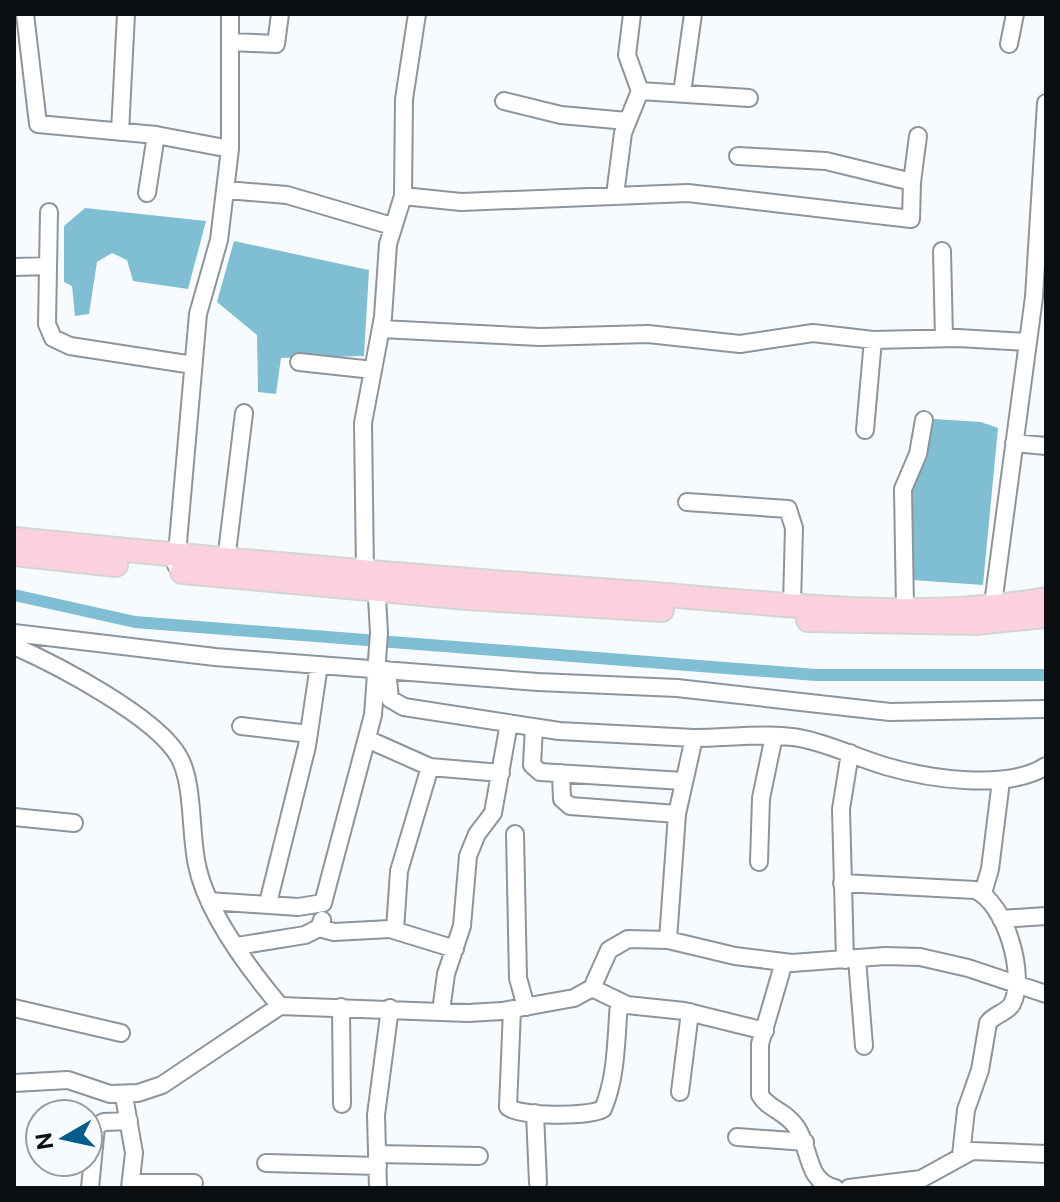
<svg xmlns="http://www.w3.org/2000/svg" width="1060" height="1202" viewBox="0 0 1060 1202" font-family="'Public Sans',sans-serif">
<rect width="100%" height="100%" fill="#f8fbfe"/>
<!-- water -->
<path fill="#80bfd3" d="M85 208 206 221 188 289 133 281 127 260 112 253 97 262 89 314 75 316 72 286 64 282V226Z
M234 241 369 270 364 356 281 358 276 394 258 392 257 335 217 302Z
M934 419 981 422 998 428 983 585 912 580V479Z"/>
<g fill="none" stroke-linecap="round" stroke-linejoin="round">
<!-- canal -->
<path stroke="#80bfd3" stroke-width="12" d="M14 595 135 622 816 675H1046"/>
<defs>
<path id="minor" d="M25 14 38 124 156 135 230 149
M632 14 627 55 640 91
M230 42 276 44 280 14
M1009 44 1015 14
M682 93 693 14
M504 101 561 115 627 121
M120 132 126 14
M738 156 826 161 912 182 918 136
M226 190 287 195 392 226
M147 193 156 135
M615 195 623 133 640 91 749 98
M403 196 461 202 688 193 911 219 912 182
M49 212 47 324 53 338 70 346 193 365
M942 251 944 338
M14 267 48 266
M381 329 540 337 648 334 740 344 813 333 873 340 958 338 1028 342
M299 362 373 370
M865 430 873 340
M1014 443 1046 446
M687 502 788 509 794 528 792 604
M226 561 244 413
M176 565 198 314 219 240 230 149V14
M365 573 363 423 383 317 388 244 403 196 404 99 417 14
M993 604 1034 297 1046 103
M905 608 903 489 918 454 924 420
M14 633 215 657 538 682 677 688 890 712 1046 709
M14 646C57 665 157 717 179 757 194 783 190 835 197 865 206 911 249 969 280 1006
M387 670 390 699 404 707 559 731 694 738 677 814 668 940
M241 726 309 734
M534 727 532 765 540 772 683 781
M694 738C730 738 770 732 804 739 832 745 858 758 885 766 929 779 1007 791 1046 766
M367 739 430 767 501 773
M561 773 562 799 570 806 677 814
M14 817 74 823
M515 834 518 978 526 1007
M759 862 761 798 774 736
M842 883 975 890C1005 902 1027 975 1012 1004 1007 1013 994 1014 988 1023L980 1070 966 1110 961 1155
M983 893 990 869 1001 781
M209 901 298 907 323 903 373 715 379 633 376 580
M268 903 307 746 319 665
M1001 919 1046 916
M319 928 334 932 390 929 455 949
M395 930 399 871 430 767
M237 946 305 935 319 928 322 920
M857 959 864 1046
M845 960 841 809 850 753
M784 962 760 1044V1095C768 1109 786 1111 797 1128 811 1150 806 1181 835 1188
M592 988 627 1005 684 1011 765 1031
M341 1007 342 1104
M14 1008 121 1033
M512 1010 508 1107C521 1117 588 1117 603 1109 617 1076 616 1038 619 1002
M441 1011 446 974 462 926 468 856 477 834 493 813 509 723
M14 1083 68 1080 110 1094 138 1093 162 1085 280 1006 468 1013 502 1011 574 998 592 988 609 950 628 939 668 940 735 956 792 963 885 956 920 957 968 968 1046 994
M680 1092 690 1012
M124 1096 134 1153 130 1188
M535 1113 538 1183
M737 1137 805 1142
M377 1154 479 1156
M266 1163 378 1166
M131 1183H194
M90 1188 96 1126 104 1122 129 1121
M378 1188 376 1115 390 1008
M849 1188 921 1179 972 1151 1046 1154"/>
<path id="major" d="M14 539C223 560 432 578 641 593 773 603 915 623 1046 599
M14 554 116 565
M182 572 467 598 662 610
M808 620 976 623 1046 616"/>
</defs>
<!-- minor casing -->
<use href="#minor" stroke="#8c949c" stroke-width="20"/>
<!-- major casing -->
<use href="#major" stroke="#d3d4d4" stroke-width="26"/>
<!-- minor -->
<use href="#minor" stroke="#fff" stroke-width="16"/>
<!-- major -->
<use href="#major" stroke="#fbd1dd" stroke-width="22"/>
</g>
<!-- border -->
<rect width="1060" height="1202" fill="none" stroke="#0c0f11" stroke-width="32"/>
<!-- north arrow -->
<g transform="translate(64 1138) rotate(261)"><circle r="38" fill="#f8fbfe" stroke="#9a9d9f" stroke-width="2"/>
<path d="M0-6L14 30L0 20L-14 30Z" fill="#025d8e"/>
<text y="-12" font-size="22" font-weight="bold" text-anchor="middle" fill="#0c0f11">N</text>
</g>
</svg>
